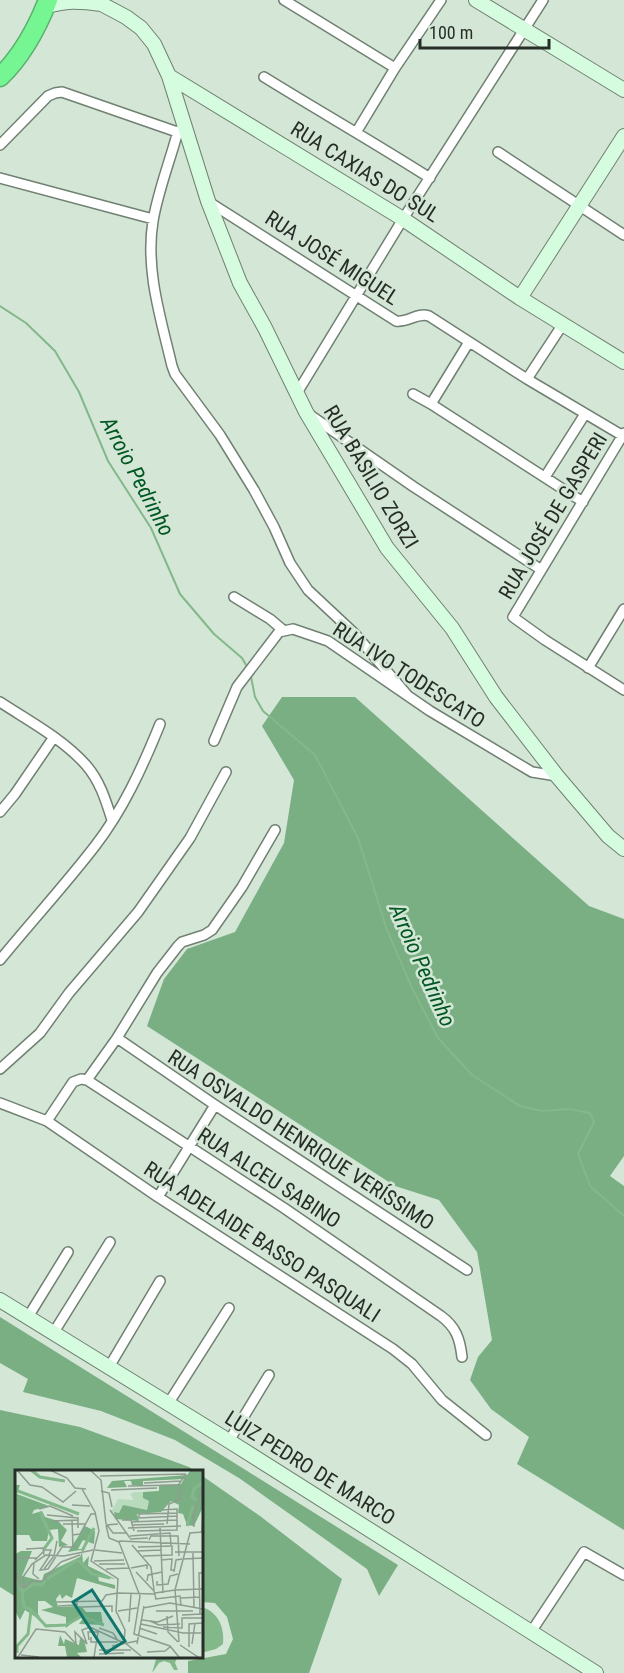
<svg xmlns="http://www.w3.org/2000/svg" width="624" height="1673" viewBox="0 0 624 1673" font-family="'Roboto Condensed',sans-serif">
<rect width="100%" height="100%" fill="#d4e6d6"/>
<!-- forest -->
<path fill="#7aaf83" d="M282 697H355L589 906 624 919V1156L610 1176 624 1186V1530L517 1464 529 1437 491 1409 470 1380 478 1357 492 1340 477 1252 439 1200 395 1186 147 1026 164 979 187 949 235 932 284 843 294 780 262 726Z
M0 1317 398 1565 379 1596 367 1569 239 1478 175 1440 101 1411 23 1392 28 1379 0 1363Z
M0 1410 80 1427 189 1467 196 1472H16V1597L0 1587Z
M201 1475 260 1516 342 1579 309 1673H188V1661L226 1654 233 1639 227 1617 215 1603 201 1602Z"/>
<!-- water -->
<path fill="#83b88b" d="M201 1607C218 1611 225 1628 223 1644L216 1649 201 1653Z
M157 1656 177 1657 175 1663 178 1670H174L170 1663 164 1661 159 1663 152 1673Z"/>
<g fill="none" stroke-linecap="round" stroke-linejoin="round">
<!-- stream -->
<path stroke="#83b88b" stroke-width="2" d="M0 306 26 323 55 351 79 392 108 461 151 528 180 594 214 634 242 658 246 665
M251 677 255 697 263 711 315 755 358 838 386 927 411 986 438 1038 472 1075 520 1106 542 1111 569 1109 590 1113 594 1122 578 1154 590 1186 624 1216"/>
<defs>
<path id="street" d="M284 0 395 68
M264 77C319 111 375 143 430 178
M178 131C170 161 158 191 153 221 145 270 161 319 172 366L175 374 220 435 254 490 274 527 290 563 308 590 355 634 408 696
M357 131 395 68 441 0
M0 145 48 96 55 93 62 92 183 134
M498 152 624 235
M0 178 153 219
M209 202 396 321C408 323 417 312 429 316L527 379 623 436
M527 379 563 324
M297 393 403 219 543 0
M413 394 431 404 583 502
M431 404 469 342
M310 415 414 487 540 569
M624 433 513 617 545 640 624 690
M545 477 585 414
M234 597 270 619 283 630
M588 668 624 609
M0 702C29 721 63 739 86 765 100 781 106 801 112 820
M214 741 237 687 279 632 293 629 328 641 430 711 532 772 557 776
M0 812 15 794 54 737
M0 960C31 922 65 885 95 846 123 810 143 766 160 724
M117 1038 215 1105 467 1270
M0 1069 40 1033 69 993 138 912 190 838 226 772
M87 1080 117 1038 157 973 178 946 182 942 204 935 212 930 242 887 275 830
M0 1103 47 1121 158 1197 393 1349 412 1364 442 1400 486 1435
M47 1121 73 1082 81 1079 87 1080 284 1208 441 1316C456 1327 460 1339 462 1357
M158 1197 215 1105
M28 1317 68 1252
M54 1332 110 1242
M109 1367 160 1281
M168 1404 229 1308
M229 1441 269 1375
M531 1632 584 1552 624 1575"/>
<path id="secondary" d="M94 0 126 17 141 28 154 44 169 76 208 201 240 283 265 328 306 412 387 548 452 628 496 697 557 776 608 836 624 849
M476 0 624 90
M45 7C65 0 80 1 101 4
M169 76 403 219 520 298 624 362
M520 298 624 136
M0 1300 229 1441 596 1673"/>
<path id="highway" d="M0 77C22 56 37 28 48 0"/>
</defs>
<!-- street casing -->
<use href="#street" stroke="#708072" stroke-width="12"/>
<!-- secondary casing -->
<use href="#secondary" stroke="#708072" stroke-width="16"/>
<!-- highway casing -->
<use href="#highway" stroke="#5ab06e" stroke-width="21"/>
<!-- street -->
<use href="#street" stroke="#fff" stroke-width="9"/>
<!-- secondary -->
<use href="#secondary" stroke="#d6fcdf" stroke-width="14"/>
<!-- highway -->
<use href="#highway" stroke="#75f693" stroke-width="18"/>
</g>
<g text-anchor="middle" stroke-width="5" stroke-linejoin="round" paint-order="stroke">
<!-- street labels -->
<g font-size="21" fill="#272e28" stroke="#d4e6d6">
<text transform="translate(365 172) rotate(32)" y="7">RUA CAXIAS DO SUL</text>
<text transform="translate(332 258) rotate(33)" y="7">RUA JOSÉ MIGUEL</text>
<text transform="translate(371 477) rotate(59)" y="7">RUA BASILIO ZORZI</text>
<text transform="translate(553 516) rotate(-59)" y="7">RUA JOSÉ DE GASPERI</text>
<text transform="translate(409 675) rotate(33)" y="7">RUA IVO TODESCATO</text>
<text transform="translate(301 1140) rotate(33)" y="7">RUA OSVALDO HENRIQUE VERÍSSIMO</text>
<text transform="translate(269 1178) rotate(33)" y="7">RUA ALCEU SABINO</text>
<text transform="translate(262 1242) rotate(33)" y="7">RUA ADELAIDE BASSO PASQUALI</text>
<text transform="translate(310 1468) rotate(32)" y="7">LUIZ PEDRO DE MARCO</text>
</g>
<!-- water labels -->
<g font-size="22" font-style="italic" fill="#005721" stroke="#d4e6d6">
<text transform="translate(138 476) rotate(62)" y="8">Arroio Pedrinho</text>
<text transform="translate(423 965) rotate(66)" y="8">Arroio Pedrinho</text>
</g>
</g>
<!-- overview -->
<g transform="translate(15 1470)">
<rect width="188" height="188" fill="#d4e6d6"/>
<path d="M119 22H128V28L134 31 132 40 107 36 104 43 96 42 103 29 119 30 115 24Z" fill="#b8dabd"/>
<path d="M176 0H187V39L179 56 172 55 168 44 163 43 164 35 156 31 146 42 122 44 124 51 100 49 99 42 104 43 108 35 132 40 134 31 128 28V22L144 21V15L166 14 169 9 128 11V15H117L116 11H109L112 17 92 18 97 11 172 5ZM1 15H5L2 24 34 36 19 40 17 44 27 41 30 47 43 51 52 60 46 71 53 75 44 77 43 59 34 60 32 71H17L14 65H0ZM70 56 80 61 79 74 68 70 63 79H71L53 82ZM6 81H17L7 106 27 111 29 104 65 87 67 82 68 93 74 86 73 96 100 109 83 106 84 111 100 115V119L62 108 57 128 51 125 47 129 45 124 41 129 43 137 66 136 71 142H86L88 155 64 154 69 147H64L51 158V147L26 140 38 137 30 131H23V144L30 155 37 154 40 157H30L25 150 10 140 5 150 0 141V84ZM45 165 49 174 50 169 64 175 65 168 69 170 72 182 62 183 66 187H52L50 176H43Z" fill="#7aaf83"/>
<path fill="none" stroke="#83b88b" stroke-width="3" d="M16 0 25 7 50 11M3 21 64 44M182 30 177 27 179 19 187 13M25 42 37 68 29 79M172 56 178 36M67 81 79 58M63 90 77 104 95 108M32 109 62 90M1 111 7 121 9 137 15 139 31 156 51 155 67 146 89 155M8 121 18 114 28 115 30 110M2 183V176L13 164 16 141"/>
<path fill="none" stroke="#8f9c90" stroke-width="1.5" d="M2 0 15 15 27 17 48 32 61 21M35 0 52 8 60 18 71 19M75 0 86 10 91 54M129 5 171 4M85 6 129 5M129 13 166 11M113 16 164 15M67 19 80 42 84 61 76 91 103 109 101 141 110 160 109 172 126 186M96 20 142 18M86 21 94 23 97 37M57 35 75 36M24 39 35 36 58 46M95 40 115 68M162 43 124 44V48L162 46M32 45 63 48V58M107 50H116L119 61M37 51 63 50M116 52 162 50M48 54H71M103 54 92 55 98 63H111M152 54 154 34 165 29 164 14 171 4M91 55 94 68 104 72M117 55 149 54M145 57 148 123M179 57 178 47 188 15M113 58 166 56M122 61 162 60V39L147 40M187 62 188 42M57 65 65 64 76 44H81M115 66 155 63 156 75M115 69 133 68M134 70 136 66H163L164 86M104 71 175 74M104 72 125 126 119 164 155 176 164 187M117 75 136 97 139 120M123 77 158 76M11 79 28 78 29 85M80 80 107 83M122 81 146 80M160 82H188M178 83 179 138M35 85 25 100 33 99 47 77H58L57 50M128 86 157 85V76M0 88H22M168 89 188 88M20 90 30 80H36L34 85M146 90 157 89 156 100H159M79 91 109 90M19 93 18 104 24 109M84 94H110M116 98 132 95V99M29 99 39 86 42 71M91 99 114 98M121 102 139 121 141 129M159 102 161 90 167 89M0 105 2 103 4 116 10 118 17 111H27L46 92 65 85M132 111 133 105 147 102M142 111V115L153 114 155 106 163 104M13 116H9L8 107 17 94 31 85 49 86 78 80M160 119 164 172M160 120 188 119M160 120 175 63 188 62M140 123 160 120M166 128 185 127M140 129 165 126 166 136M42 132 87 131 91 125 103 123 140 124M43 136 62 135V132M67 137 97 136V142M128 138 155 133 188 139M103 141 122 138M141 141H178M185 144 184 103H188M167 145 187 144M152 146 153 162 163 172M127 150 143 152 158 146M135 151 144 155 165 154M114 152 116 124M126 154 168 163H174V154L188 153M148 157 167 158V148H188M84 158 98 163 102 169M124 158 142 164M76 167V172H103M74 170 73 162H83L79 187M122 174 129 136M177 174 180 153M165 175 183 187M97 176 122 171M174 177V163H186M84 180H116M132 182 150 181 155 177M84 184 109 183M6 185 24 187M3 187 21 159 50 162 61 174 60 162 72 174 67 160 75 157 109 173"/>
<path fill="#0f766e" fill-opacity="0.15" stroke="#0f766e" stroke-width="3" d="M77 120 110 171 91 183 58 132Z"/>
<rect width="188" height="188" fill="none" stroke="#272e28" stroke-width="3"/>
</g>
<!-- scale -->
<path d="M420 39v9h129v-9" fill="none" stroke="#272e28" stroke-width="3"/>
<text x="429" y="39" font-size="18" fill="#272e28" stroke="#d4e6d6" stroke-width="4.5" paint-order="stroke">100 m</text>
</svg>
